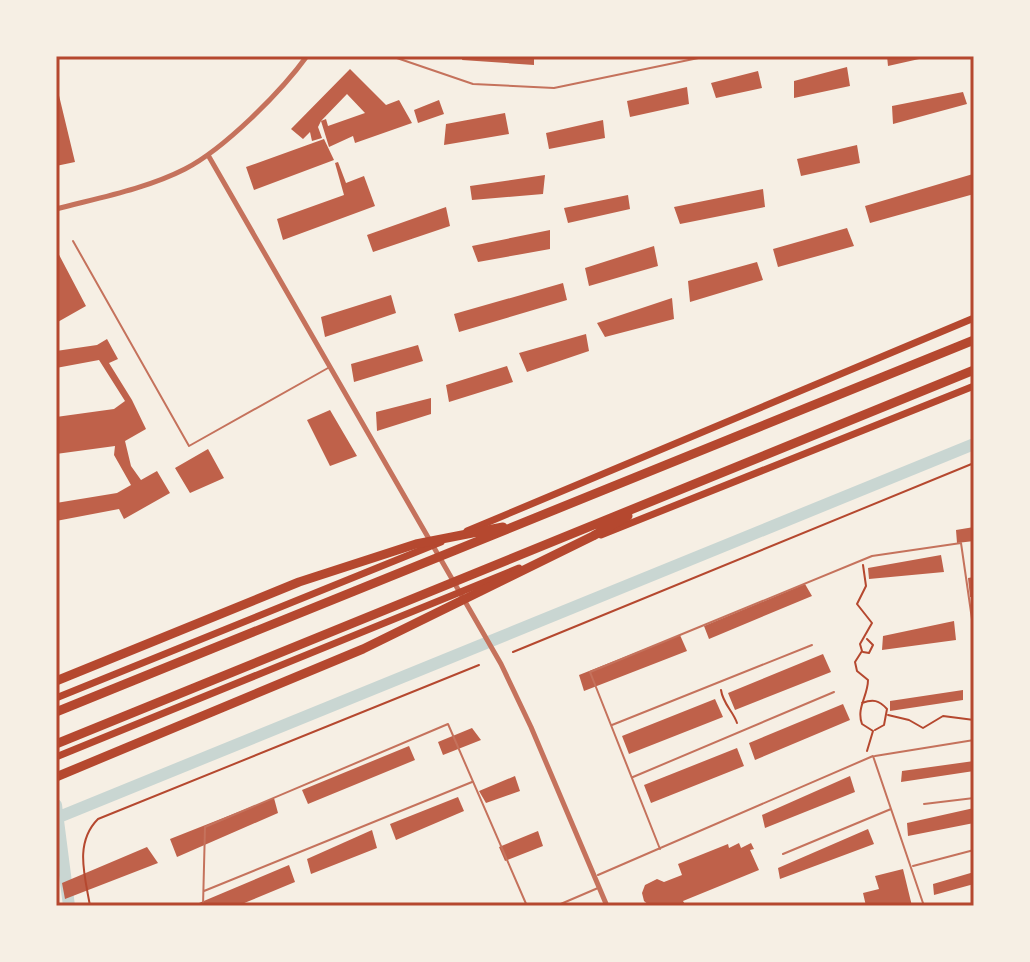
<svg xmlns="http://www.w3.org/2000/svg" width="1030" height="962" viewBox="0 0 1030 962" font-family="Figtree,sans-serif">
<rect width="100%" height="100%" fill="#f6efe4"/>
<g fill="none" stroke-linecap="round" stroke-linejoin="round">
<!-- canal -->
<path stroke="#c9d6d2" stroke-width="12" d="M56 805 69 906
M59 817 974 444"/>
</g>
<!-- building -->
<path fill="#bf614a" fill-rule="evenodd" d="M463 56H534V65L462 60Z
M887 56H927L928 57 888 66Z
M847 67 850 86 794 98V81Z
M350 69 386 105 399 100 412 123 355 143 353 136 329 147 321 121 318 127 322 138 312 141 310 132 303 139 291 129ZM347 94 365 113 328 126 326 119 321 121Z
M758 71 762 88 716 98 711 83Z
M56 83 75 162 56 166Z
M687 87 689 104 630 117 627 101Z
M963 92 967 104 893 124 892 106Z
M439 100 444 114 418 123 414 110Z
M505 113 509 134 444 145 446 124Z
M603 120 605 138 549 149 546 133Z
M324 139 334 160 254 190 246 167Z
M857 145 860 163 801 176 797 159Z
M338 162 346 183 364 176 375 206 283 240 277 219 344 195 335 163Z
M973 174 974 194 870 223 865 206Z
M545 175 543 194 472 200 470 186Z
M763 189 765 207 680 224 674 207Z
M628 195 630 209 568 223 564 208Z
M446 207 450 226 373 252 367 235Z
M847 228 854 246 778 267 773 249Z
M550 230V249L478 262 472 246Z
M654 246 658 266 589 286 585 268Z
M56 249 86 306 56 323Z
M757 262 763 280 690 302 688 281Z
M563 283 567 300 459 332 454 314Z
M391 295 396 313 325 337 321 317Z
M672 298 674 319 605 337 597 323Z
M586 334 589 351 527 372 519 353Z
M107 339 118 359 109 363 132 400 146 429 125 441 131 466 141 480 157 471 170 493 124 519 119 509 56 521V503L117 493 131 485 114 455 115 446 56 454V417L114 409 125 401 99 360 56 368V351L97 345Z
M418 345 423 361 354 382 351 364Z
M507 366 513 382 449 402 446 385Z
M431 398V414L377 431 376 412Z
M330 410 357 456 330 466 307 420Z
M208 449 224 478 190 493 175 468Z
M974 527V541L957 543 956 530Z
M941 555 944 572 869 579 868 568Z
M974 577V597H970L968 578Z
M805 584 812 596 709 639 704 626Z
M954 621 956 640 882 650 883 636Z
M680 635 687 651 584 691 579 675Z
M823 654 831 672 735 710 728 693Z
M963 690V700L890 711V701Z
M715 699 723 717 629 754 622 736Z
M843 704 850 720 755 760 749 743Z
M472 728 481 740 443 755 438 742Z
M409 746 415 760 308 804 302 790Z
M737 748 744 766 651 803 644 785Z
M974 761V771L901 782 902 771Z
M515 776 520 791 486 803 479 791Z
M850 776 855 792 765 828 762 815Z
M458 797 464 811 396 840 390 824Z
M274 798 278 813 177 857 170 839Z
M974 808V823L908 836 907 823Z
M868 829 874 844 780 879 778 868Z
M372 830 377 848 311 874 307 859Z
M538 831 543 846 505 861 499 847Z
M739 843 741 848 751 843 754 849 750 850 759 870 683 901 686 906H650L644 901 642 893 645 885 657 879 664 882 682 875 678 864 728 844 729 848Z
M147 847 158 863 65 899 62 883Z
M289 865 295 882 237 906H200L199 903Z
M903 869 912 906H866L863 893 879 889 875 876Z
M974 872V884L934 895 933 884Z"/>
<g fill="none" stroke-linecap="round" stroke-linejoin="round">
<!-- path -->
<path stroke="#b5482f" stroke-width="2" d="M863 565 866 586 857 604 872 623 860 644 862 651 855 662 857 671 868 680C868 696 856 708 862 724L873 731 867 751
M513 652 974 463
M863 652 869 653 873 645 867 639
M721 690C723 704 733 711 737 723
M862 703C873 699 879 700 887 709L884 725 875 730
M888 715 909 720 923 728 943 716 974 720
M90 906C85 876 74 843 98 819L479 665"/>
<!-- service -->
<path stroke="#c5725c" stroke-width="2" d="M391 56 473 84 554 88 708 56
M73 241 189 446 328 368
M612 725 812 645
M875 756 974 740
M633 777 834 692
M924 804 974 798
M660 849 590 672 872 556 961 543 974 633
M783 854 891 809
M913 866 974 850
M598 875 873 756 924 906
M204 891 472 782
M203 906 205 827 448 724 527 906
M556 906 598 888"/>
<!-- minor -->
<path stroke="#c5725c" stroke-width="5" d="M208 155 501 664 531 727 607 906
M56 209C98 198 146 189 185 169 224 149 281 92 307 56"/>
<!-- secondary -->
<path stroke="#b5482f" stroke-width="7" d="M467 531 974 318
M601 535 974 386
M56 698 441 542
M56 757 519 568"/>
<!-- motorway -->
<path stroke="#b5482f" stroke-width="9" d="M56 681 299 582 416 544 503 527
M56 712 974 340
M56 744 974 370
M56 777 363 649 593 536 628 516"/>
</g>
<!-- border -->
<rect width="1030" height="962" fill="none" stroke="#f6efe4" stroke-width="116"/>
<rect x="58" y="58" width="914" height="846" fill="none" stroke="#b5482f" stroke-width="3"/>
</svg>
